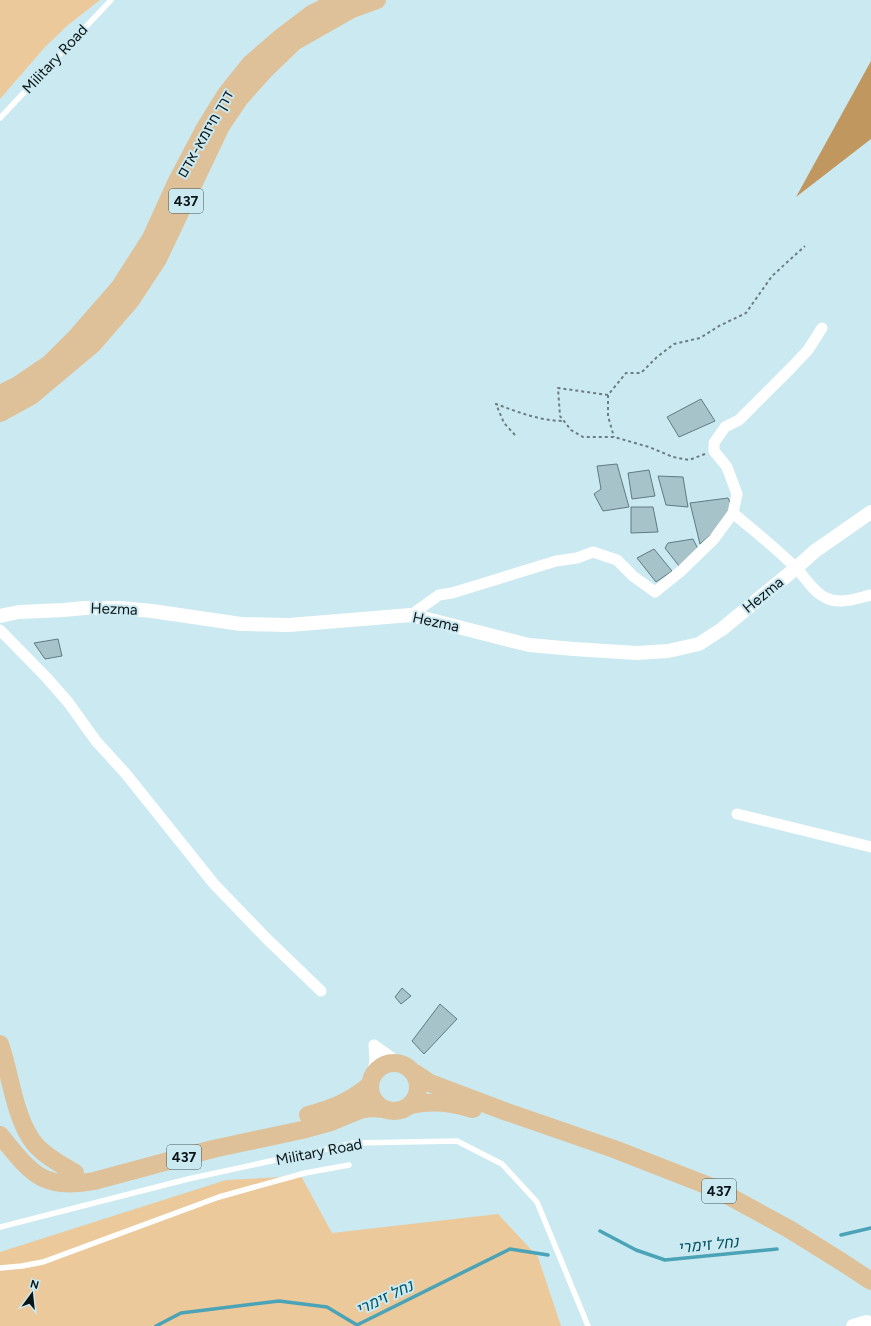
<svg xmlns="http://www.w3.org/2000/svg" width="871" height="1326" viewBox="0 0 871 1326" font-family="Figtree,Heebo,sans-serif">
<rect width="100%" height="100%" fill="#cbe9f0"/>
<!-- green -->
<path fill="#ecc99b" d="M0 0H100L68 25 45 47 0 99Z
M301 1176 332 1233 498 1214 538 1257 561 1326H0V1252L226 1180Z"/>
<!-- forest -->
<path fill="#c0975e" d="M871 61V139L796 197Z"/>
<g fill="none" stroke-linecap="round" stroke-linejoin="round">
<!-- stream -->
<path stroke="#4ba3b7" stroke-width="3.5" d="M600 1231 636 1250 665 1260 777 1249
M841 1235 871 1228
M156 1326 181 1313 279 1301 327 1307 357 1325 510 1249 548 1255"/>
</g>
<!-- building -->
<path fill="#a7c3ca" stroke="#607b81" d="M701 399 715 421 679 437 667 417Z
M617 464 629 507 603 511 594 494 601 489 597 466Z
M649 470 655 496 632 499 628 473Z
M658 476 683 477 688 507 666 505Z
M728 498 733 508 717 529 700 544 690 503Z
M631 507H653L658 532 631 533Z
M693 539 698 549 679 566 665 548 668 543Z
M654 549 672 571 656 582 637 558Z
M58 639 62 656 45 659 34 643Z
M402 988 411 996 401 1004 395 997Z
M440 1004 457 1019 424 1054 412 1041Z"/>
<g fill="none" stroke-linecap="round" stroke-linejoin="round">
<!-- path -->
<path stroke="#6a7d82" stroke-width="2" stroke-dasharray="3 3" stroke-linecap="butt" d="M608 395V416L614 437
M515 435 504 423 496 404C518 412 540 421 564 421
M705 454 689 460 673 457 649 447 614 437H583L571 430 560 416 558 388 608 395 626 373H641L657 357 674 344 700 338 719 326 746 313 772 276 805 246"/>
<!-- service -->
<path stroke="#fff" stroke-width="5.5" d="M0 118 111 0
M0 1227 188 1179 354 1143 457 1141 502 1164 537 1202 588 1326
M0 1268 22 1266 43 1262 219 1197 305 1173 349 1165"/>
<!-- minor -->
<path stroke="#fff" stroke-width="11" d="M733 513C754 531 776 548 796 568 806 578 813 592 826 598 840 605 857 598 871 595
M411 615 439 595 452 593 556 561 577 558 593 552 617 560 633 576 655 592 681 571 714 539 733 513 737 494 727 467 714 451V443L725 427 739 420 791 368 808 350 822 328
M0 630 46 677 68 702 96 741 126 774 214 884 266 938 321 991
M737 814 871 847
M374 1045 399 1063
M372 1077 375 1061 374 1045"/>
<!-- tertiary -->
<path stroke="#fff" stroke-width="14" d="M0 616 19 612 64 610 85 608H121L152 611 241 624 289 625 411 615 529 645 574 649 637 653 668 651 699 644 722 629 796 568 815 551 871 512
M853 1326 867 1322 871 1324"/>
<!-- primary -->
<path stroke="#dec198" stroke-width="18" d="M0 394 18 385 49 364 77 336 119 288 151 238 176 183 205 128 226 94 250 64 280 38 313 13 340 0
M0 413 31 396 93 344 131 300 158 259 221 126 240 98 265 70 294 42 352 9 377 0
M0 1044C10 1073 14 1113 31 1139 41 1154 59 1163 75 1173
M370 1087a24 24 0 1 1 48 0a24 24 0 1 1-48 0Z
M415 1073 430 1083 507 1112 614 1149 714 1188 789 1229 842 1262 871 1281
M411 1105C433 1100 452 1103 473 1109
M308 1115C332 1109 351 1101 370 1085
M0 1135C30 1172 42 1191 94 1181L213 1149 302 1130 331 1122 360 1110 371 1108 384 1109"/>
</g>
<g text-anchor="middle" stroke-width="4" stroke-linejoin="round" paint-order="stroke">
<!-- shield labels -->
<g fill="#cbe9f0" stroke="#455559" stroke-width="1">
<rect x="169" y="189" width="34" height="24" rx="3"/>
<rect x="167" y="1145" width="34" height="24" rx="3"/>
<rect x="702" y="1179" width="34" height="24" rx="3"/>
</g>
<g font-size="14" font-weight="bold" fill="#0b1518">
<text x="186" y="206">437</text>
<text x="184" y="1162">437</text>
<text x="719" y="1196">437</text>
</g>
<!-- street labels -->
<g font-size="15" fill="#0b1518" stroke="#cbe9f0">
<text transform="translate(55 59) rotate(-47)" y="5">Military Road</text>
<text transform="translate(205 134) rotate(-60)" y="5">דרך חיזמא-אדם</text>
<text transform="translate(763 595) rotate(-39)" y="5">Hezma</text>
<text transform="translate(114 609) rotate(2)" y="5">Hezma</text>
<text transform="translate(436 622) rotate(12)" y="5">Hezma</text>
<text transform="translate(319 1152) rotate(-11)" y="5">Military Road</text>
</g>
<!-- water labels -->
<g font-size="16" font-style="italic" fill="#045563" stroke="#cbe9f0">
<text transform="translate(708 1244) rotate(-6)" y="6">נחל זימרי</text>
<text transform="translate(384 1297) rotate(-25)" y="6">נחל זימרי</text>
</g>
</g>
<!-- north arrow -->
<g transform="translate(32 1294) rotate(15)" stroke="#cbe9f0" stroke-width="3" paint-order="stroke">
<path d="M0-3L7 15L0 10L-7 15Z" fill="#0b1518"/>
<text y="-6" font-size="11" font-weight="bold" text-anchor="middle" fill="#0b1518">N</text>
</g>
</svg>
